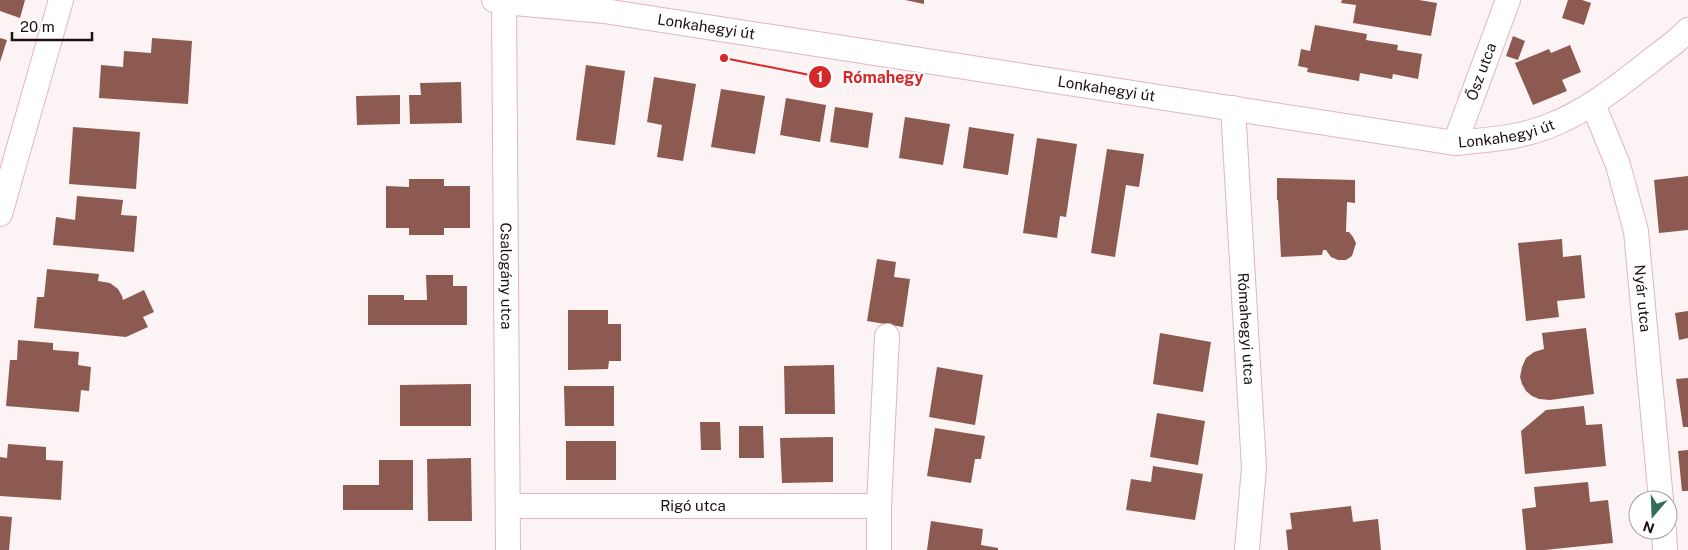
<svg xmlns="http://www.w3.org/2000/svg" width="1688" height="550" viewBox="0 0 1688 550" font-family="'Public Sans',sans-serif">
<rect width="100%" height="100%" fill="#fcf3f5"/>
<!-- building -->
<path fill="#8c5a50" d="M0 0H25L20 18 0 11Z
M905 0H924V4Z
M1342 0H1419L1437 3 1431 36 1353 23 1356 5 1341 3Z
M1568 0H1582L1591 3 1584 25 1562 18Z
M1315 25 1367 34 1366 40 1398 45 1397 50 1422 54 1418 79 1393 74 1392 79 1360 73 1359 81 1307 72 1308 68 1298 66 1301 49 1310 51Z
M1513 36 1525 41 1518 60 1506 56Z
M0 38 7 40 0 62Z
M152 38 192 41 188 104 99 98 101 65 123 67 124 51 151 53Z
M1570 45 1581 72 1562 80 1567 91 1533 105 1515 63 1549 49 1551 53Z
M586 65 625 71 615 145 576 140Z
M654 77 696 84 683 161 657 157 662 125 647 122Z
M461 82 462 123 410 124 409 95H421L420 83Z
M721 89 765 96 755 154 711 147Z
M400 95V124L357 125 356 96Z
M786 98 826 105 820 142 780 135Z
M835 107 873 113 868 148 830 142Z
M905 117 950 124 943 165 899 158Z
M73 127 140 132 136 189 69 184Z
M969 127 1014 134 1008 175 963 168Z
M1037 138 1077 144 1066 217 1060 216 1057 238 1023 233Z
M1107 149 1144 154 1139 187 1126 185 1115 257 1091 253Z
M1688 176V230L1659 233 1654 180Z
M1277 178 1355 180V203L1347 202 1346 232H1349L1353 237 1356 243 1352 256 1346 260H1338L1331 257 1326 250H1323L1322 255 1281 257 1278 200H1277Z
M409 179H444V186H470V228H444V235H409V228H386V186L409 187Z
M77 196 123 200 121 215 137 216 134 252 53 245 56 217 75 220Z
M1562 239 1563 257 1581 255 1585 298 1557 301 1559 317 1526 321 1518 243Z
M877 259 896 262 894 277 910 279 903 327 867 321Z
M47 269 99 274 98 281 110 283 118 289 122 296 123 300 144 290 154 312 143 317 148 327 126 337 34 328 37 297H44Z
M426 275H453V286H467V325H368V295H404V300H427Z
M568 310H608V324H621V361H609L608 369 568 370Z
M1688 311V338L1679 340 1675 313Z
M1586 328 1594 394 1550 400 1539 399 1532 396 1526 391 1522 384 1520 377 1522 367 1526 358 1534 352 1544 349 1542 333Z
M1160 333 1211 342 1203 392 1153 384Z
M18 340 53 343V350L79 352 78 365 91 367 89 391 81 390 79 412 6 406 10 360H17Z
M834 365 835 414H785L784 366Z
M937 367 983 375 975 425 929 417Z
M1688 378V427H1683L1676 379Z
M471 384V426H400V385Z
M564 386H614V426H565Z
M1584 406 1586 425 1602 424 1606 466 1525 474 1521 431 1546 410Z
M1157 413 1205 421 1198 465 1150 457Z
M700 422H720L721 450H701Z
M739 426H763L764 458H739Z
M935 428 985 436 981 459H975L971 483 927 476Z
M833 437V482L782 483 780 438Z
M566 441H616V480H566Z
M8 444 46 447V460L63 461 61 500 0 496V457L7 458Z
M1688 450V491H1682L1678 451Z
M471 458 472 521H428L427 459Z
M379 460H413V510H343V485H379Z
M1153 466 1203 474 1195 520 1126 510 1131 479 1151 482Z
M1588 482 1590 502 1608 500 1613 543 1544 550H1526L1522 509 1536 507 1534 487Z
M1351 506 1353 522 1378 519 1381 550H1288L1286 530 1292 529 1290 513Z
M0 516 12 517 9 550H0Z
M931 521 983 529 981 545 998 548V550H927Z"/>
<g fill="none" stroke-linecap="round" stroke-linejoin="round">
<defs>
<g id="minor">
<path id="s1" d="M494 0 504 2 604 11 1455 143C1487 140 1519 138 1549 126 1596 108 1635 72 1675 42L1688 30"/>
<path id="s2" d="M504 2 508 550"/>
<path id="s3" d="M1593 104 1618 165 1636 231 1661 500"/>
<path id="s4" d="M1233 108 1254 467 1247 550"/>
<path id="s5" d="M1455 143 1508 0"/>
<path d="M0 214 61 0"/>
<path id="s6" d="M508 506H879"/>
<path d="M1664 530 1665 550"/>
<path d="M879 550V506L887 336"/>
</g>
</defs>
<!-- minor casing -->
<use href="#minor" stroke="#dfb6c3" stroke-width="26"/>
<!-- minor -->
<use href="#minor" stroke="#fff" stroke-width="24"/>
</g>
<g text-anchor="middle" stroke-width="4" stroke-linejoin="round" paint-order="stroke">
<!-- street labels -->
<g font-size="15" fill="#1d0f14" stroke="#fff">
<text dy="5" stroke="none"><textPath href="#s1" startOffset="214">Lonkahegyi út</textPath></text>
<text dy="5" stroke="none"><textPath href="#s5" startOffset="76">Ősz utca</textPath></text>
<text dy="5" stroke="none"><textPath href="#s1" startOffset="619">Lonkahegyi út</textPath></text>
<text dy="5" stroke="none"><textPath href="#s1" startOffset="1024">Lonkahegyi út</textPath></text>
<text dy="5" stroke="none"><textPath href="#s2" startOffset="274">Csalogány utca</textPath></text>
<text dy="5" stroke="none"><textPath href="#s3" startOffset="202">Nyár utca</textPath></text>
<text dy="5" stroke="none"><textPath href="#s4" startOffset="221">Rómahegyi utca</textPath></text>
<text dy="5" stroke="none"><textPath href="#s6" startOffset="185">Rigó utca</textPath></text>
</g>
</g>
<!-- callouts -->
<path fill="none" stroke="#d62828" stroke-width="2" d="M724 58L820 77"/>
<g fill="#d62828" stroke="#fff" stroke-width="2">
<circle cx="724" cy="58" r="5"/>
<circle cx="820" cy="77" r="12"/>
</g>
<g font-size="15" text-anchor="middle" font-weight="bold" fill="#fff">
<text x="820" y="82">1</text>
</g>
<g font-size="16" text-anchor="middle" font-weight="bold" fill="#d62828" stroke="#fff" stroke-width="4" stroke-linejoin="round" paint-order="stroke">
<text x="883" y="83">Rómahegy</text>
</g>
<!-- north arrow -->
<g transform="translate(1653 515) rotate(199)"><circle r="24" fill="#ffffff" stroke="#a59fa1"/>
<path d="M0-4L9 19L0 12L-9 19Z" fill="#326d57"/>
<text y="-8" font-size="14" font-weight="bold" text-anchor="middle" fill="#1d0f14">N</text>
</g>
<!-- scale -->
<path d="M12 32v8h80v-8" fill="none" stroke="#1d0f14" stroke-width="2.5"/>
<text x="20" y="32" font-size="15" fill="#1d0f14" stroke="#ffffff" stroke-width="4" paint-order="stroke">20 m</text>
</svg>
